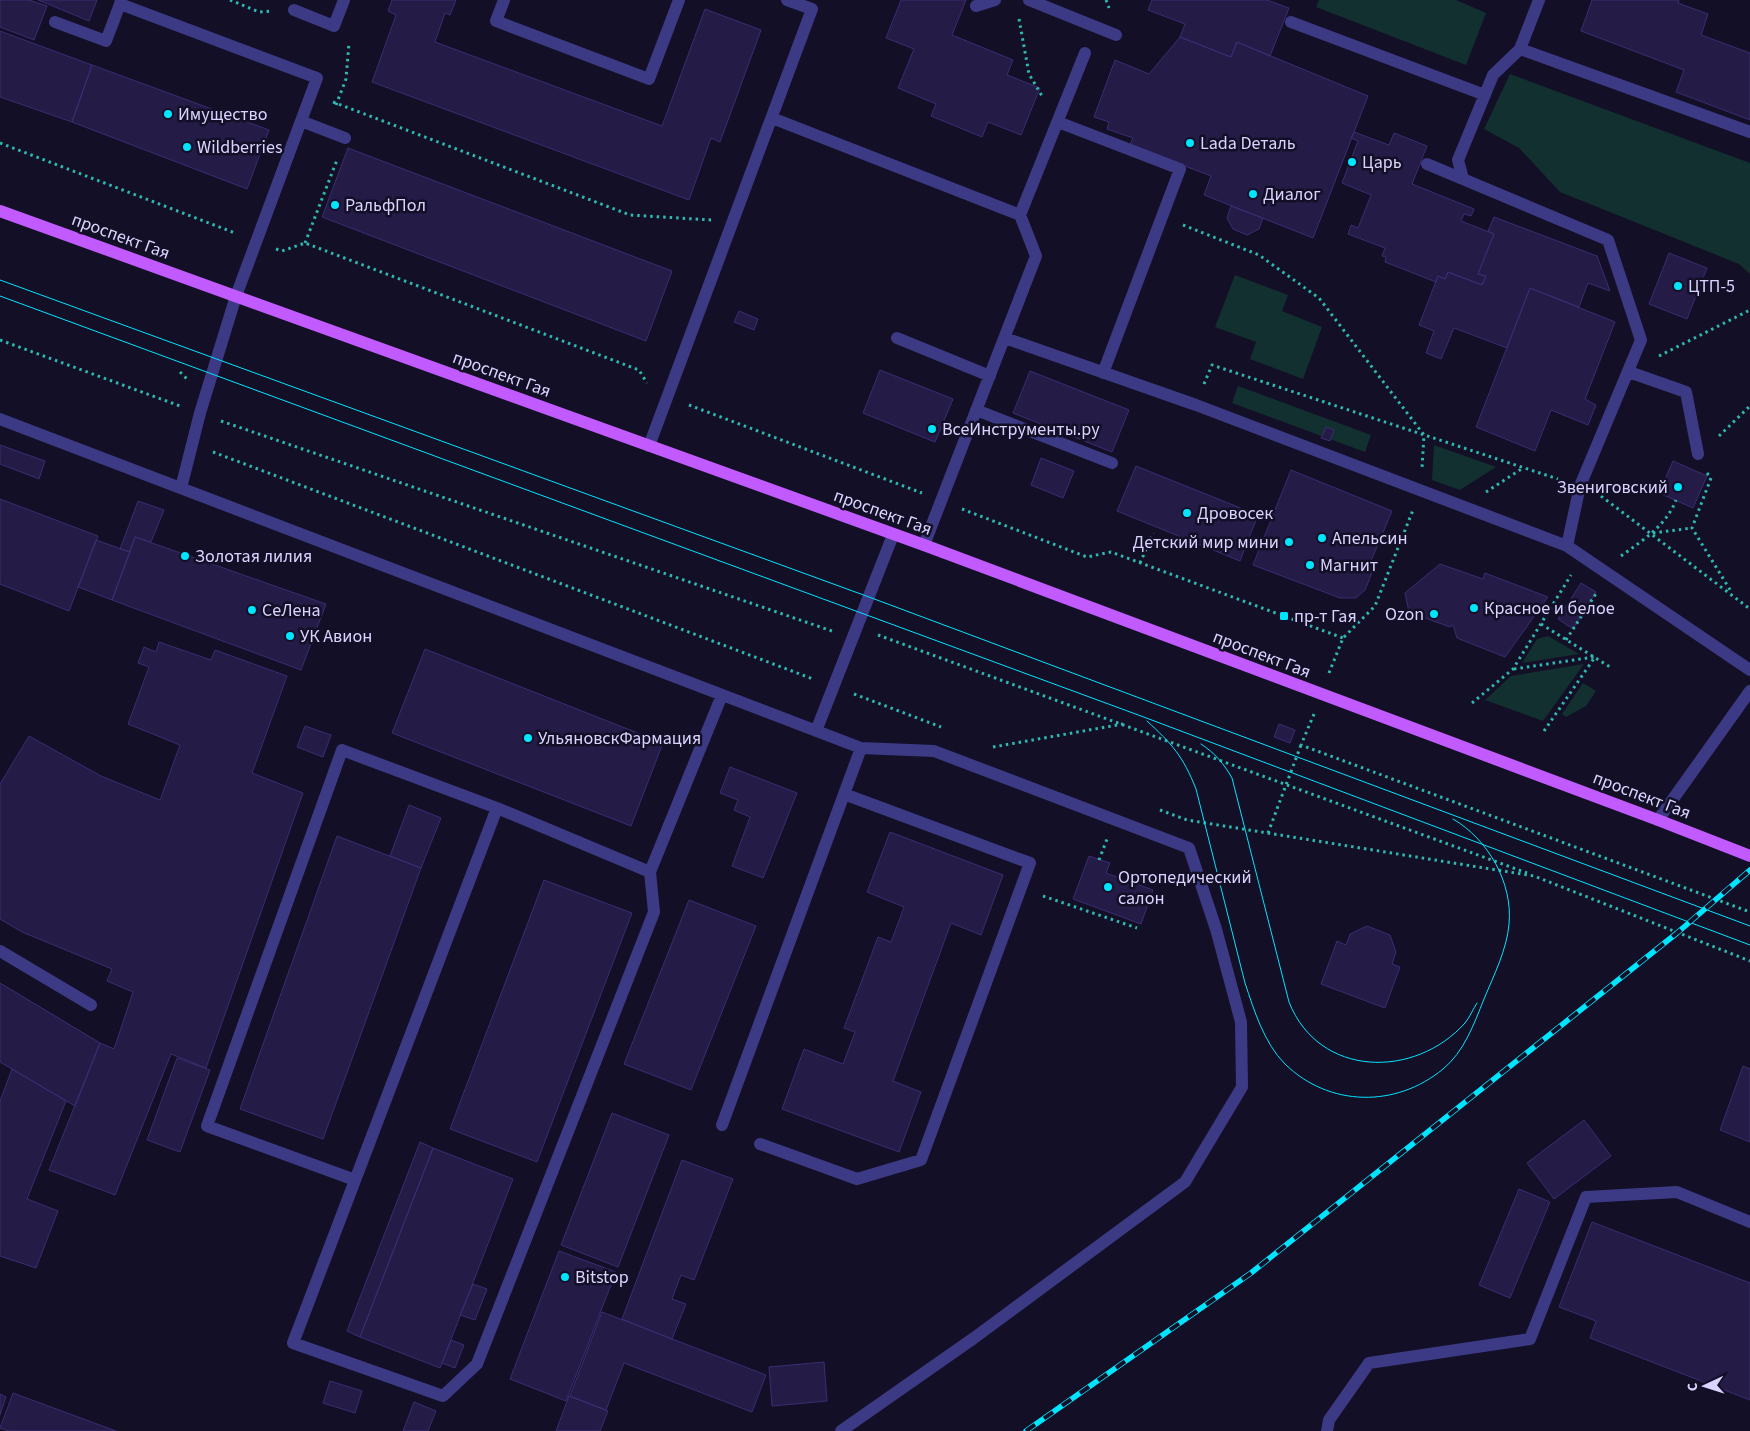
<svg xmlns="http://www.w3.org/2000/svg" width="1750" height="1431" viewBox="0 0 1750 1431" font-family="'Source Sans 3',sans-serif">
<rect width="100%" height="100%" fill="#130f26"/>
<!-- green -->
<path fill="#12302f" d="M1319 0H1456L1486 13 1466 65 1316 7Z
M1510 74 1750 163V274L1739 264 1560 192 1519 148 1484 129Z
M1235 275 1288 295 1282 311 1322 327 1303 379 1250 359 1256 342 1215 327Z
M1238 386 1371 435 1365 452 1232 403Z
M1434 445 1496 467 1460 490 1432 480Z
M1548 636 1579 654 1522 663 1537 639Z
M1584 664 1543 721 1485 700 1511 676Z
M1583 683 1596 691 1586 706 1566 717 1562 714Z"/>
<!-- building -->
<path fill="#241b47" stroke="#3b2d73" d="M0 0H29L47 6 34 40 0 27Z
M38 0H97L89 21Z
M392 0H456L450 15 445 13 435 42 662 126 705 9 761 30 720 142 711 138 689 200 372 82 396 15 388 11Z
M901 0H966L952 35 1013 60 1007 75 1040 88 1021 135 988 122 982 137 931 116 936 104 898 88 914 49 886 38Z
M1152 0H1267L1289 8 1270 56 1237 42 1231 57 1180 37 1185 24 1148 10Z
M1592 0H1679L1678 3 1708 14 1701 35 1750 53V120L1676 92 1684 70 1581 31Z
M0 31 92 65 72 122 0 97Z
M1180 37 1231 57 1237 42 1368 96 1313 238 1204 195 1211 176 1130 145 1133 138 1107 129 1109 122 1094 117 1115 60 1149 74Z
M92 65 269 130 247 189 72 122Z
M1354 132 1389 145 1394 133 1427 146 1412 184 1474 209 1471 216 1464 214 1461 221 1494 234 1478 274 1486 276 1482 285 1448 272 1445 279 1438 276 1436 282 1385 262 1386 257 1382 256 1385 248 1348 234 1351 225 1358 228 1371 195 1342 183 1358 141 1351 138Z
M348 148 672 271 646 341 322 217Z
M1231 206 1263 218 1259 229 1247 235 1233 229 1227 218Z
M1494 217 1597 256 1610 291 1588 283 1579 307 1530 288 1507 348 1454 328 1441 359 1426 353 1434 331 1419 325 1438 276 1445 279 1448 272 1482 285 1486 276 1478 274 1494 234 1488 231Z
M1669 253 1707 268 1687 319 1649 304Z
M1530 288 1615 322 1585 399 1596 405 1588 425 1551 410 1535 451 1476 427Z
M739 311 758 319 754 330 734 322Z
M880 370 953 399 935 442 863 413Z
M1030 371 1129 410 1112 452 1013 413Z
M1326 427 1334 430 1330 441 1321 438Z
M0 445 45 461 39 479 0 464Z
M1041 458 1074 471 1063 498 1031 485Z
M1673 461 1707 476 1693 508 1659 493Z
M1136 466 1258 515 1240 561 1117 511Z
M1291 470 1392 511 1368 568 1373 570 1365 590 1356 598H1340L1253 565Z
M0 499 98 536 69 611 0 584Z
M138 501 164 510 151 542 135 537 130 552 120 549Z
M135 537 326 604 301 670 112 600Z
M96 540 130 552 112 600 78 587Z
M1440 564 1483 579 1485 573 1548 597 1505 657 1457 638 1453 625 1450 627 1409 612 1405 593Z
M1581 583 1596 592 1573 629 1558 619Z
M159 642 211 660 215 650 287 676 252 773 303 793 206 1068 171 1054 115 1195 49 1170 100 1043 114 1049 133 992 107 981 112 969 22 932 0 919V784L29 736 101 776 160 800 180 745 128 724 149 667 138 663 144 647 156 652Z
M425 649 663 743 631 826 392 733Z
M1279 724 1295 730 1290 743 1274 737Z
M305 726 331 735 323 757 297 747Z
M730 767 797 793 763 878 732 866 750 817 734 810 738 800 720 793Z
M409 805 441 818 421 868 390 856Z
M890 832 1003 875 981 935 951 923 893 1081 921 1092 899 1152 782 1109 804 1049 843 1064 855 1032 844 1028 878 937 891 942 904 907 867 892Z
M337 836 421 868 323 1139 240 1109Z
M1089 856 1110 863 1106 873 1153 890 1141 924 1073 899Z
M544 880 632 913 537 1162 450 1129Z
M689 900 756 926 691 1090 624 1064Z
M1367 926 1390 935 1396 952 1392 964 1400 967 1385 1008 1321 984 1337 941 1346 945 1350 934Z
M0 983 100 1043 75 1106 0 1062Z
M177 1058 210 1070 180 1152 147 1140Z
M1743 1066 1750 1069V1142L1720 1130Z
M12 1069 66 1101 27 1199 58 1211 36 1268 0 1256V1101Z
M612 1113 669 1135 618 1267 561 1245Z
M1584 1120 1611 1156 1554 1199 1527 1163Z
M420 1142 433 1148 360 1337 347 1331Z
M433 1148 513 1179 440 1368 360 1337Z
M682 1160 733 1179 694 1280 681 1275 672 1299 686 1304 672 1339 622 1319Z
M1519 1189 1550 1202 1510 1298 1479 1285Z
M1592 1222 1750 1283V1400L1590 1338 1596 1321 1559 1307Z
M559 1251 616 1272 566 1401 510 1379Z
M473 1284 487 1289 475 1320 460 1315Z
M602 1312 766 1375 752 1412 624 1363 606 1410 570 1396Z
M451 1340 464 1345 455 1368 442 1363Z
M824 1362 827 1401 772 1406 769 1367Z
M330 1381 362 1391 355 1413 323 1403Z
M13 1393 116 1431H9L0 1428Z
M0 1394 6 1397 0 1415Z
M569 1396 608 1411 600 1431H556Z
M414 1402 436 1411 428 1431H403Z"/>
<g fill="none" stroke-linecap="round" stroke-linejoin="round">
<!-- path -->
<path stroke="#2fb8b0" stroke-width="3" stroke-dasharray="2.5 4" stroke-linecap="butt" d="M230 0 259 12 273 11
M1106 0 1109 8
M1019 19 1029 74 1042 96
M333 102 630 215 711 220
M336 105 346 79 349 43
M0 143 235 233
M1183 225 1259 255 1319 298 1424 435 1422 468
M305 243 337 160
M276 249 282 251 305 243 639 370 647 383
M0 340 180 406
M1659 356 1750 310
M180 372 187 379
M1204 384 1212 365 1558 479
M689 405 922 493
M221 421 832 631
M1719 436 1750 406
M213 452 813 679
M1707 473 1711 478 1692 528 1732 593
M1486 492 1523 468
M1601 496 1750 609
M962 509 1087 557 1111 552 1343 638
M1653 533 1692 528
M1621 556C1643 540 1666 526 1676 500
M1140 563 1153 533
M1541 624 1610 667
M878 635 1527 873
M1566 640 1597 592
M1514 669 1594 657
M1329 673 1343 638 1375 606 1413 510
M854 694 941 727
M1472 703 1513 669 1571 575
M1314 714 1301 745 1750 912
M1544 731 1595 657
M993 747 1123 724
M1160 810 1187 820 1534 876 1750 961
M1268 833 1301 745
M1099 860 1107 839
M1043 896 1137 928"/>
<!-- lane -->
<path stroke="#3d3a85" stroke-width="12" d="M121 0 120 4 317 78 236 296 200 413 181 488
M504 0 496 21 649 79 679 0
M1029 0 1116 35
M976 6 995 0
M294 10 334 26 344 0
M55 22 106 41 120 4
M1291 22 1485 95
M1520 49 1750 132
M772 118 1020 215
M301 121 345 138
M1058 122 1180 169 1103 373
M1427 164 1608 240 1641 340 1580 486 1567 546 1750 670
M1463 179 1458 160 1493 75 1520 49 1539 0
M897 338 990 376
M1005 338 1196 405 1567 546
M1629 372 1686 392 1698 454
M976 410 1112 463
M0 419 861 748 934 751 1189 848 1216 929 1241 1022 1242 1087 1185 1182 974 1338 841 1431
M649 446 812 9 787 0
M924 545 1036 256 1020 215 1085 53
M816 731 893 535
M497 808 293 1343 443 1396 477 1364 654 912 650 872 722 695
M0 951 91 1005
M722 1125 861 748
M760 1144 857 1179 921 1160 1030 863 844 794
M355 1180 207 1126 342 750 497 808 650 872
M1327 1431 1329 1420 1369 1363 1530 1339 1586 1197 1677 1192 1750 1222"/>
<!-- street -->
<path stroke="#3d3a85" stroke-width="12" d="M1658 820 1750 691"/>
<!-- primary -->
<path stroke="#c25bff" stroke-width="12" d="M0 211 924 545 1658 820 1750 856"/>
<!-- tram -->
<path stroke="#00e5ff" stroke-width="1" d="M0 280 869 597 1750 926
M0 296 1141 716 1750 945
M1147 721C1172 744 1183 756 1196 789L1245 983C1254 1010 1264 1043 1285 1064 1329 1107 1396 1108 1443 1069 1464 1052 1474 1024 1484 999 1494 975 1507 949 1509 924 1513 883 1488 839 1453 819
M1201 744C1215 753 1224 764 1232 778L1289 1002C1319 1078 1415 1079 1465 1023 1470 1017 1473 1009 1477 1003"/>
<defs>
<path id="rail" d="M1026 1431 1251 1273 1677 933 1750 870"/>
</defs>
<!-- rail casing -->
<use href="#rail" stroke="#00e5ff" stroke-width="5.5"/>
<!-- rail -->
<use href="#rail" stroke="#130f26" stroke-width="4" stroke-dasharray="11" stroke-linecap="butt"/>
</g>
<!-- markers -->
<g fill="#00e5ff" stroke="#130f26" stroke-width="2">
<circle cx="168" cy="114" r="5"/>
<circle cx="1190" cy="143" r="5"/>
<circle cx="187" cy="147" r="5"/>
<circle cx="1352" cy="162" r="5"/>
<circle cx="1253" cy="194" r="5"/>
<circle cx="335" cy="205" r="5"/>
<circle cx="1678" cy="286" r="5"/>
<circle cx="932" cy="429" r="5"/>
<circle cx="1678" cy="487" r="5"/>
<circle cx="1187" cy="513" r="5"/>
<circle cx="1322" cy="538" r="5"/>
<circle cx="1289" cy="542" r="5"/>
<circle cx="185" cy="556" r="5"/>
<circle cx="1310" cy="565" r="5"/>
<circle cx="1474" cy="608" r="5"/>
<circle cx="252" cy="610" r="5"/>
<circle cx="1434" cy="614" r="5"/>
<rect x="1279" y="611" width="10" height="10" rx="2.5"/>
<circle cx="290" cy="636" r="5"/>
<circle cx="528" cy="738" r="5"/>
<circle cx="1108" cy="887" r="5"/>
<circle cx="565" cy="1277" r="5"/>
</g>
<g text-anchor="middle" stroke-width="5" stroke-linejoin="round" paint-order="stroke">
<!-- poi labels -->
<g font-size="18" fill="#d9d4ff" stroke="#130f26" text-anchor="start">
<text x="178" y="120">Имущество</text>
<text x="1200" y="149">Lada Dеталь</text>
<text x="197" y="153">Wildberries</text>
<text x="1362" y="168">Царь</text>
<text x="1263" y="200">Диалог</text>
<text x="345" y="211">РальфПол</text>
<text x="1688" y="292">ЦТП-5</text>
<text x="942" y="435">ВсеИнструменты.ру</text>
<text x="1668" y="493" text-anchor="end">Звениговский</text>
<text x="1197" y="519">Дровосек</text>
<text x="1332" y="544">Апельсин</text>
<text x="1279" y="548" text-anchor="end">Детский мир мини</text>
<text x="195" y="562">Золотая лилия</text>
<text x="1320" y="571">Магнит</text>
<text x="1484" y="614">Красное и белое</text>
<text x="262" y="616">СеЛена</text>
<text x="1424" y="620" text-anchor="end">Ozon</text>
<text x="1294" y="622">пр-т Гая</text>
<text x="300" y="642">УК Авион</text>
<text x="538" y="744">УльяновскФармация</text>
<text x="1118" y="883">Ортопедический<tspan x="1118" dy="21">салон</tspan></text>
<text x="575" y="1283">Bitstop</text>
</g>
<!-- street labels -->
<g font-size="18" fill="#d9d4ff" stroke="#130f26">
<text transform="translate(121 236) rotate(20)" y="6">проспект Гая</text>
<text transform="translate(502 374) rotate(20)" y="6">проспект Гая</text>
<text transform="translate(883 512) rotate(20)" y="6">проспект Гая</text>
<text transform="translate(1262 654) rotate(21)" y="6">проспект Гая</text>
<text transform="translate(1642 795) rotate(21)" y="6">проспект Гая</text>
</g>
</g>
<!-- north arrow -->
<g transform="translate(1705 1386) rotate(266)" stroke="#130f26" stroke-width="4" paint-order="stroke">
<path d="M0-4L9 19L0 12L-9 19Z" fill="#d9d4ff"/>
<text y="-8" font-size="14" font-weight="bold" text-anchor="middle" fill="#d9d4ff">С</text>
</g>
</svg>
